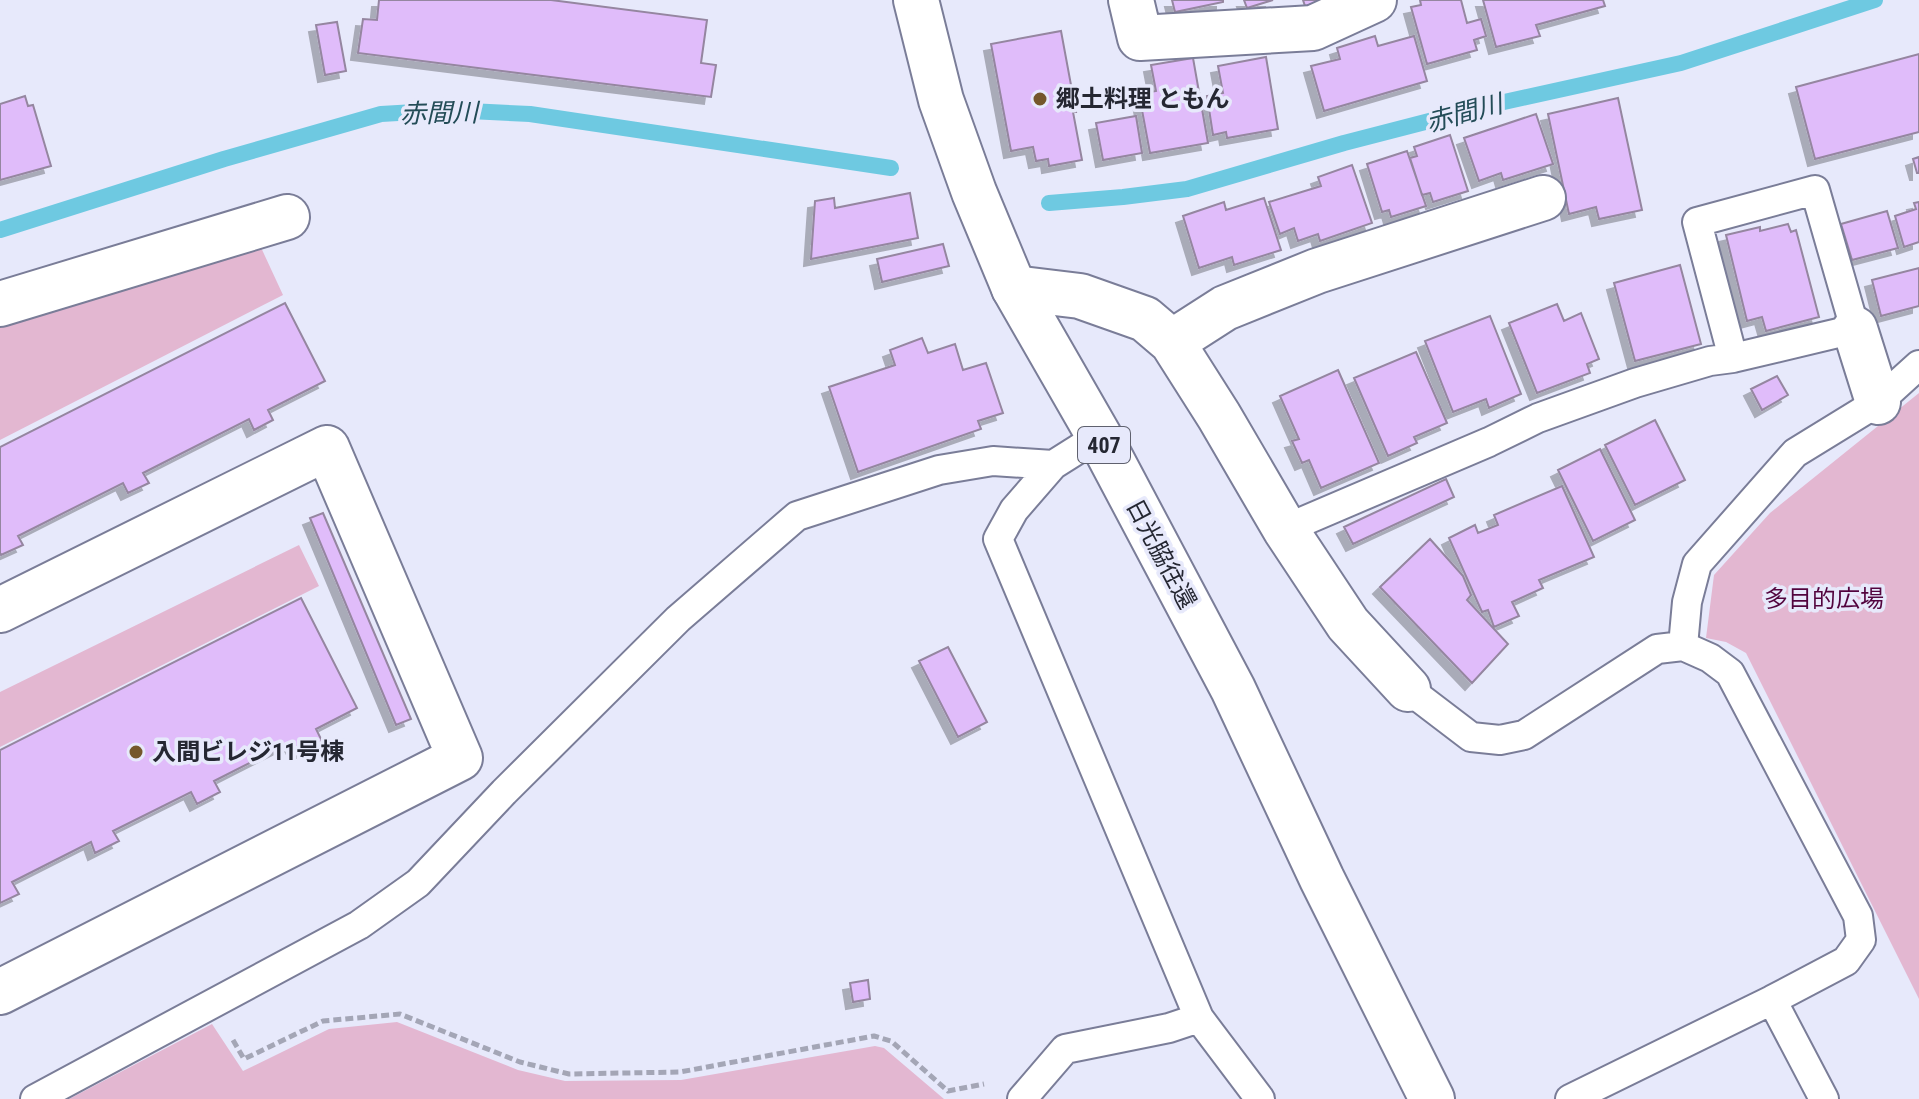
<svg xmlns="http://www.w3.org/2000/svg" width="1919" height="1099" viewBox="0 0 1919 1099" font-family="'Roboto Condensed','Noto Sans JP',sans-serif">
<defs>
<filter id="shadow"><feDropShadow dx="-7" dy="7" stdDeviation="0" flood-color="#0004"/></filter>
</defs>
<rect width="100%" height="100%" fill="#e7e9fb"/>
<!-- green -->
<path fill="#e3b7d1" d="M258 241 283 295 0 440V320Z
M1919 393V999L1746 653 1726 642 1706 638 1714 575 1770 513Z
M299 545 319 586 0 747V692Z
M397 1022 518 1070 565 1081 681 1080 875 1046 884 1048 944 1099H69L212 1024 243 1071 329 1029Z"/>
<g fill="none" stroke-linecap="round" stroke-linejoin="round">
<!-- stream -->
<path stroke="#6ec9e1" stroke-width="16" d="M1049 203 1123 197 1187 189 1344 143 1495 104 1681 63 1875 0
M0 230 224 159 381 114 449 110 530 114 891 168"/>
</g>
<!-- building -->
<path fill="#e0bcfa" stroke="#9586a0" stroke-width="2" filter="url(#shadow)" d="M379 0H551L707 20 701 63 716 65 711 97 358 53 363 19 377 20Z
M1172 0H1223V2L1175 12Z
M1244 0H1273L1247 8Z
M1303 0H1328L1305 6Z
M1420 0H1461L1467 23 1481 19 1486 36 1474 40 1477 50 1427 64 1411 7 1421 5Z
M1483 0H1603L1605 6 1536 25 1540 36 1496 47Z
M337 22 346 71 325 75 316 25Z
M1061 31 1076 112H1073L1082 160 1049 166 1048 159 1036 161 1033 147 1011 151 991 44Z
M1375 36 1378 46 1414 36 1427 81 1324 111 1311 66 1340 59 1337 48Z
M1919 54V132L1815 159 1796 87Z
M1266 57 1278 129 1227 138 1226 132 1213 135 1207 96 1223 93 1218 66Z
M1193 58 1208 143 1150 153 1139 94 1156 91 1151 65Z
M25 96 28 106 33 105 51 166 0 180V104Z
M1618 98 1642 210 1599 219 1596 207 1569 214 1548 114Z
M1536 114 1553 164 1503 180 1501 173 1479 181 1464 138Z
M1136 116 1142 153 1103 160 1096 123Z
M1450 135 1468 191 1433 202 1430 193 1422 195 1410 158 1417 156 1414 147Z
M1407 151 1426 206 1391 217 1389 210 1382 212 1367 164Z
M1919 157V173H1917L1913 159Z
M1352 165 1372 223 1320 241 1318 234 1298 241 1294 228 1280 234 1269 202 1321 186 1318 177Z
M910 193 918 238 811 259 815 201 834 198 835 208Z
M1264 198 1281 250 1234 265 1232 257 1199 268 1183 216 1224 202 1226 210Z
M1919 202V242L1904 247 1895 216 1916 209 1914 203Z
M1887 211 1898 248 1852 260 1841 224Z
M1788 224 1791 232 1796 230 1819 317 1766 331 1762 317 1747 321 1726 235 1760 227V231Z
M943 244 949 266 882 282 877 259Z
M1680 265 1701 344 1635 361 1614 283Z
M1919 268V306L1881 316 1872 280Z
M285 303 325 381 268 410 273 420 254 430 249 419 143 473 149 483 128 493 123 483 18 536 23 545 1 555 0 553V447Z
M1557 304 1564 321 1581 313 1599 359 1587 364 1590 373 1537 393 1509 323Z
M1490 316 1521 394 1489 408 1486 399 1453 412 1425 341Z
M922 338 928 353 955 344 963 370 986 363 1003 413 978 421 981 429 858 472 829 387 895 365 890 350Z
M1416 352 1447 423 1414 437 1417 443 1388 456 1354 378Z
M1338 370 1379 463 1321 488 1309 460 1302 463 1292 441 1299 439 1280 396Z
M1777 376 1788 395 1762 410 1751 389Z
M1655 420 1685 480 1635 505 1605 445Z
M1600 449 1635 520 1593 541 1558 470Z
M1446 479 1454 497 1353 544 1344 527Z
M1562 486 1594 557 1539 580 1543 588 1512 602 1519 616 1494 627 1488 610 1482 612 1449 538 1475 525 1478 533 1498 525 1494 515Z
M323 513 411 719 396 725 310 518Z
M1430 539 1463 576 1471 595 1467 600 1508 644 1472 683 1380 587Z
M301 598 357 708 316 729 322 741 297 754 291 742 214 781 220 792 197 804 191 792 113 831 119 841 95 853 91 842 12 882 19 894 0 903V750Z
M948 647 987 722 958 737 919 661Z
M868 980 870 999 853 1002 850 983Z"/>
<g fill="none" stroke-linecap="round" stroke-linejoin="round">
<defs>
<path id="lane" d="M1815 190 1855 329 1733 358 1697 222Z
M1099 436 1053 465 1014 510 998 539 1199 1018 1260 1099
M1285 529 1489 442 1538 418 1635 383 1710 361 1733 358
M1683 646 1687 602 1697 564 1795 453 1878 402 1919 365
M1408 689 1471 737 1500 740 1524 735 1657 649 1683 646 1710 658 1730 673 1858 916 1861 940 1846 961 1772 1000 1570 1099
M1772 1000 1824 1099
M35 1099 359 925 418 883 504 792 678 619 797 516 939 470 993 461 1053 465
M1022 1099 1065 1049 1169 1028 1199 1018"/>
<path id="street" d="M1131 0 1140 38 1313 28 1374 0
M1014 288 1080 296 1145 319 1172 342 1219 416 1285 529 1348 624 1408 689
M0 304 287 217
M1855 329 1878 402
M1172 342 1225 308 1317 271 1543 198
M0 610 327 448 460 758 0 992"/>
<path id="highway" d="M916 0 941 100 974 192 1014 288 1099 436 1233 689 1322 879 1432 1099"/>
</defs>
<!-- lane casing -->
<use href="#lane" stroke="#7a7d98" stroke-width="32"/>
<!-- street casing -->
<use href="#street" stroke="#7a7d98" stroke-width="48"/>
<!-- highway casing -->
<use href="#highway" stroke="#7a7d98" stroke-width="48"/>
<!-- path -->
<path stroke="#a4a6b6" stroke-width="5" stroke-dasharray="8 4" stroke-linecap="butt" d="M233 1040 244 1059 323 1021 400 1014 520 1062 569 1074 680 1072 874 1036 891 1041 948 1091 984 1084"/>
<!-- lane -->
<use href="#lane" stroke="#fff" stroke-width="28"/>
<!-- street -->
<use href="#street" stroke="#fff" stroke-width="44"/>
<!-- highway -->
<use href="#highway" stroke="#fff" stroke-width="44"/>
</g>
<!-- markers -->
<g fill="#75572b" stroke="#e7e9fb" stroke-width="3">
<circle cx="1040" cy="99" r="8"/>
<circle cx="136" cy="752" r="8"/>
</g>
<g text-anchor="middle" stroke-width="7" stroke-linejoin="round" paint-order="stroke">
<!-- shield labels -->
<rect fill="#e7e9fb" stroke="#5f616e" stroke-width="2" x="1078" y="427" width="52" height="36" rx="6"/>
<g font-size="22" font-weight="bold" fill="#252732">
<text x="1104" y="453">407</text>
</g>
<!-- poi labels -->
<g font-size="24" font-weight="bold" fill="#252732" stroke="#e7e9fb" text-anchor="start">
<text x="1056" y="107">郷土料理 ともん</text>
<text x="152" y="760">入間ビレジ11号棟</text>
</g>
<!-- street labels -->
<g font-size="24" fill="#252732" stroke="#e7e9fb">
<text transform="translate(1161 554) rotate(62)" y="8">日光脇往還</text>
</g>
<!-- park labels -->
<g font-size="24" fill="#52043e" stroke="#e7e9fb">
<text x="1824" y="607">多目的広場</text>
</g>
<!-- water labels -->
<g font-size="26" font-style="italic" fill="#234c57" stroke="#e7e9fb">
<text transform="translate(439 113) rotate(-1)" y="9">赤間川</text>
<text transform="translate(1464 113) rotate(-15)" y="9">赤間川</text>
</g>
</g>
</svg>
